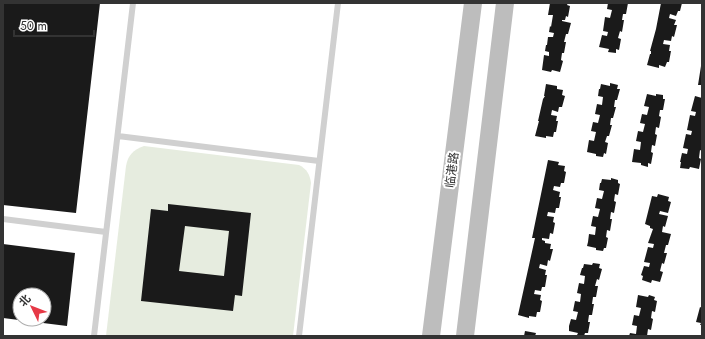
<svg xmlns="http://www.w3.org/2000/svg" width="705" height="339" viewBox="0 0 705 339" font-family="Jost,'Noto Sans SC',sans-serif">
<rect width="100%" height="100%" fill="#fff"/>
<!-- green -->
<path fill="#e6ecdf" d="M144 146 299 165C307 169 310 175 311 183L293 336H106L126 166C128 155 133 150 144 146Z"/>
<!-- building -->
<path fill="#1a1a1a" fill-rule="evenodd" d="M3 3H100L76 213 3 205Z
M550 3H568L567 5 570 6 568 17 566 16 565 20H562V21L571 23 568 34H566L564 42H566L564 53H562L561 60 563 61 560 72 552 70 551 72 542 70 544 55 549 56V52L545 51 546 45H547L548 37H553L554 33 549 32 550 26 551 27 553 15H548Z
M608 3H628L626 14H623L622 20H624L622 32 620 31 618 38 621 39 619 50 616 49V53L608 52 609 49 599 47 602 35 607 36 608 32 603 31 605 17 610 18 612 10 607 9Z
M661 3H682L680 11H678L676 16 670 14 669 18 676 20 674 25H677L674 37 672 36 671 41 664 40 663 44 670 45 669 51H671L669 62H667L665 67 659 65V68L647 65 650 54H651V51H650L656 29Z
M701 66H702V85H698Z
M610 83 618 85 617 89H620L617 100H615L614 107H616L613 118H611L610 125H612L609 136H607L605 142 608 143 606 154 604 153 603 157 596 156V154L587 152 589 140 594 141 596 132 591 131 593 122 598 123 600 115 595 114 597 104 602 105 603 97 598 96 599 89H600L601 84 610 86Z
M546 84 557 86V89L563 90 562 95 565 96 562 107H559L558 112 552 110 551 115 557 116 556 121H558L556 132H554L553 137 546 136V138L535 136 539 121H538L543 99 545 96H544Z
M647 94 656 96V94L663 95V99H665L663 110H660L659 116 661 117 659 128 656 127 655 134 657 135 655 146 652 145 651 152 653 153 651 164 648 163V167L641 165V163L632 162 634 149 640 150 641 142 636 141 638 131 643 132 645 124 640 123 642 114 647 115 649 107 644 106Z
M695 96 702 98V151L700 150 699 158 701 159 699 169 690 167 689 169 680 168 681 162H680L682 153 687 154 688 149 683 148 686 134 691 135 692 131 687 130 690 115 695 116 696 112 691 111Z
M548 160 559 162 558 165 565 166 564 171 566 172 564 183H561L560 187 554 186 553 190 560 192 559 197H561L559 208H556L555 213 548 212 547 216 554 217 553 222 555 223 553 234 550 233 549 239 542 238V240L545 241V243L551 244 550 249H553L550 261 548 260 547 266 540 264 539 268 546 270 545 275H547L545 287H542L541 291 535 290 534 294 541 295 540 300 542 301 540 312H537L536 317 529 316V318L518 315 535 238H532Z
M611 178 618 180V183L620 184 618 195 615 194 614 201 616 202 614 213 611 212 610 219H612L610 231 607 230 606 237 608 238 606 248H604L603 251 596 250V248L587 246 588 242 589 234 595 235 596 227 591 226 593 216 598 217 600 209 595 208 597 198 602 199 604 191 599 190 600 183H601L602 179 611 180Z
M658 194 669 197 668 201 671 202 668 213 660 211 659 214 668 216 665 227 663 226 662 232 671 234 668 245H666L664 253H667L664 264 662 263 660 271 663 272 660 282 652 280 651 283 642 280 643 276 641 275 644 266 649 267 650 263 644 262 648 247 653 248 654 244 648 243 653 229 650 228V226L645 224 652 196 657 197Z
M168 204 251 213 242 296 235 295 233 311 141 301 151 209 168 211ZM185 226 229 231 224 276 179 271Z
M3 244 75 253 67 326 3 318ZM20 295H44V319H20Z
M593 263 600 264 599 268 602 269 599 280 597 279 595 286H598L596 297H593L592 304H594L592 315H589L588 322H590L588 333H585L584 336 577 335 578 333 569 331V326L571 319 576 320 578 312 573 311 575 301 580 302 581 294 577 293 579 283 584 284 585 276 580 275 582 268H583L584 264 592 265Z
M638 295 648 297 649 295 655 297 654 300 657 301 655 312 652 311 651 318 653 319 651 330 648 329 647 336H629L630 333 636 334 637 326 632 325 634 315 639 316 641 308 636 307Z
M700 307 702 308V325H700L701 323 696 322Z
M525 331 536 333 535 336H524Z"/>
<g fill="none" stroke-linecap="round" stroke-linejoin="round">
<!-- service -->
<path stroke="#d0d0d0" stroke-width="6" d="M118 136 319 161
M3 219 106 232
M94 336 133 3
M299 336 338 3"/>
<!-- secondary -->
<path stroke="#bdbdbd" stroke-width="18" d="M431 336 473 3
M465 336 505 3"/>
</g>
<g text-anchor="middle" stroke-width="4" stroke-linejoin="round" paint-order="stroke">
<!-- street labels -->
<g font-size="12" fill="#333" stroke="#fff">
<text transform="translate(452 170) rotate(-83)" y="4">临港路</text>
</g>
</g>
<!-- border -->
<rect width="705" height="339" fill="none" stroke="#333333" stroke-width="8"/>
<!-- north arrow -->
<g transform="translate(32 307) rotate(313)"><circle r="19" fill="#ffffff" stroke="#adadad"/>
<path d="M0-3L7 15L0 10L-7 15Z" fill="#e63946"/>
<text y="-6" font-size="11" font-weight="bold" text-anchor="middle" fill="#333333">北</text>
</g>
<!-- scale -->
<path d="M14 30v6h80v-6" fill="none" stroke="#333333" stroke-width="2"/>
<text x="20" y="30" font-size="12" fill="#333333" stroke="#ffffff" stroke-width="3" paint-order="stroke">50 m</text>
</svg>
